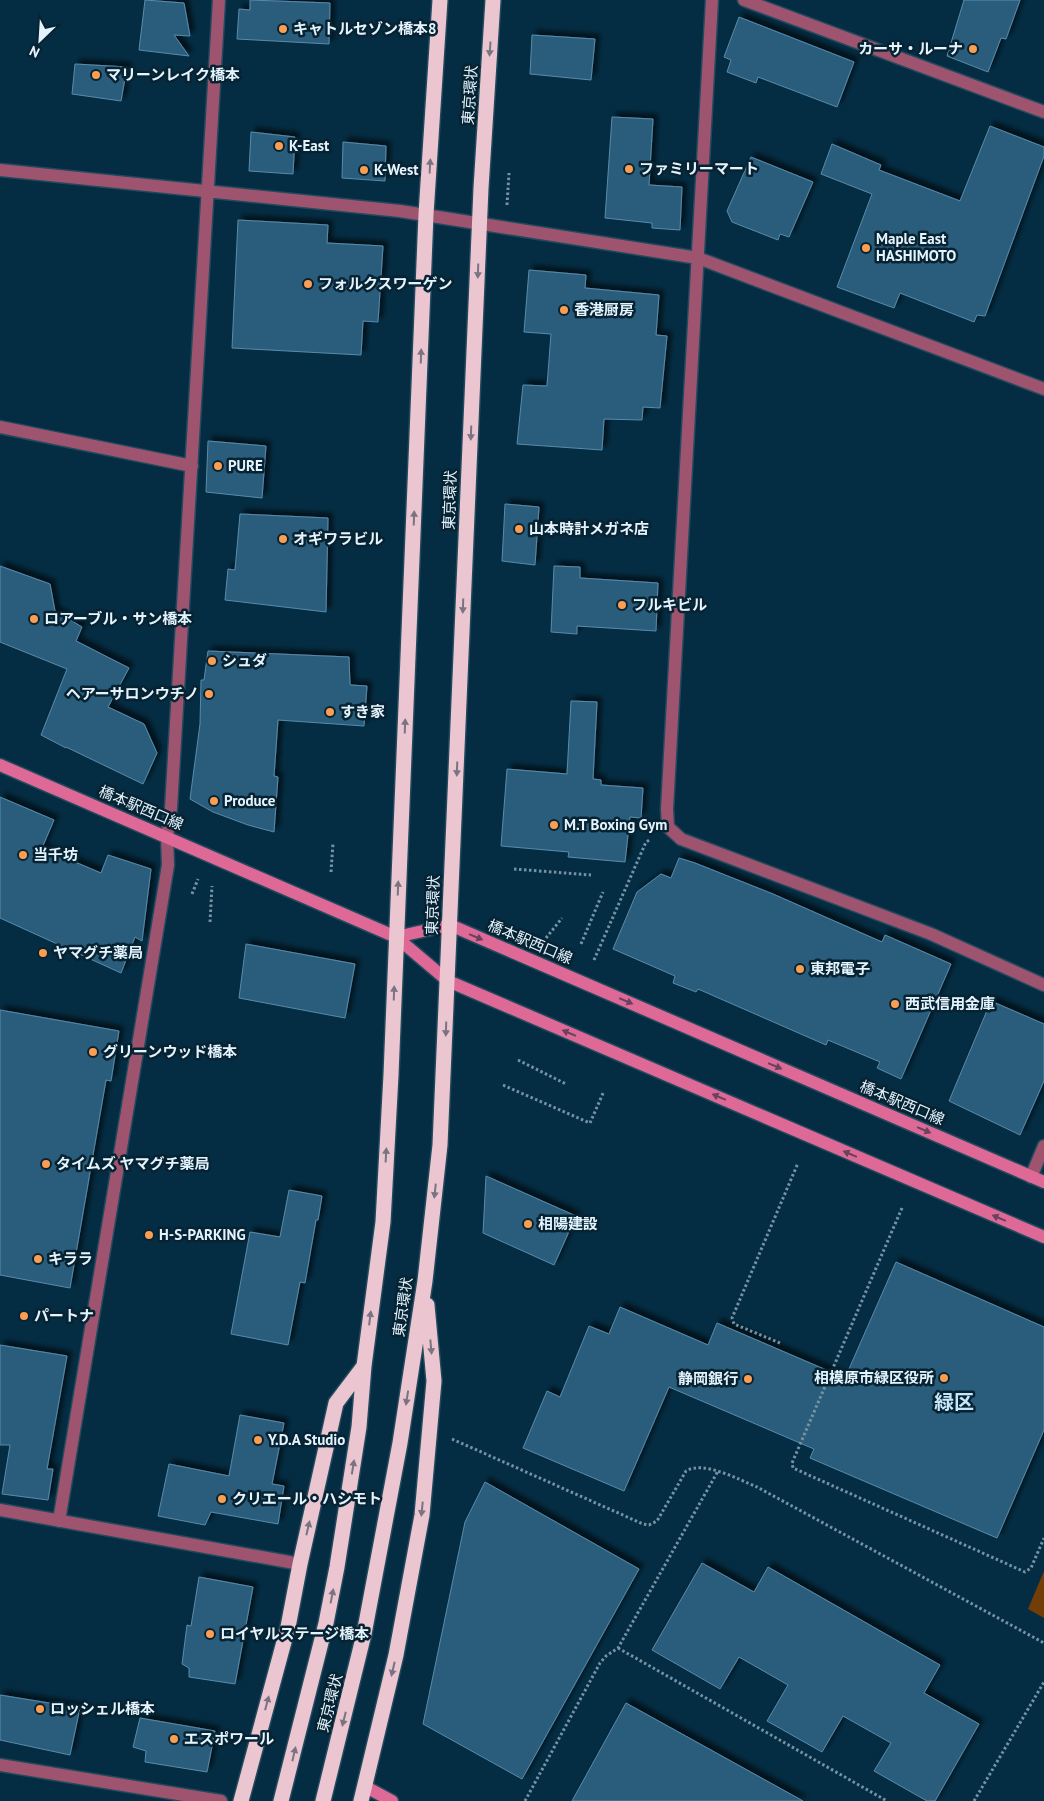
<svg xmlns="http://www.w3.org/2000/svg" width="1044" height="1801" viewBox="0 0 1044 1801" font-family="'PT Sans','Noto Sans JP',sans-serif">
<defs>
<filter id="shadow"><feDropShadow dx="4.5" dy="-4.5" stdDeviation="2.5" flood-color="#0009"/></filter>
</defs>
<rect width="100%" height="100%" fill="#042d43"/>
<!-- green -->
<path fill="#733d08" d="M1044 1571V1618L1028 1609Z"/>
<!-- building -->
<path fill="#2b5d7c" stroke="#588bab" filter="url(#shadow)" d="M145 0 184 3 190 36 174 35 189 56 139 50Z
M250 0 330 3 329 44 237 39 239 9 250 10Z
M964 0H1020L1006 39 1001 38 988 72 947 56Z
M739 17 854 62 837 107 758 77 756 83 727 72 731 60 724 57Z
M532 35 595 39 591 80 530 74Z
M75 64 127 67 121 101 72 94Z
M612 117 653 119 649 185 682 187 680 230 652 228V223L605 218Z
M990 126 1044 147V156L985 316 977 315 974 322 900 293 894 308 837 287 872 194 821 174 832 144 881 165 879 170 960 201Z
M251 132 295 137 293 174 249 171Z
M343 142 386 146 385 181 342 178Z
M751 157 813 182 789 237 780 234 778 240 732 222 727 211Z
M238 220 328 225 327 243 383 246 378 322 363 321 361 355 232 348Z
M529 270 586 275 585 288 659 295 656 335 667 336 660 408 643 407 642 420 604 419 602 450 517 444 523 385 547 386 551 334 524 332Z
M208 441 266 446 262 498 206 492Z
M505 504 539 507 535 565 502 561Z
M240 514 328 518 326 612 225 600 228 569 235 570Z
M0 566 50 584 55 611 82 627 76 641 129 668 108 707 144 724 157 753 143 784 66 747V748L41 735 67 669 0 642Z
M554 566 580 567V578L658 583 656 631 577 626V634L551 632Z
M208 651 349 657 350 685 367 686 364 726 278 720 274 776 278 777 274 832 248 825 213 812 190 799 200 724 201 680H204Z
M571 701 597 702 593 779 601 780V785L643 788 641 818 630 817 625 862 568 857 569 852 501 846 507 769 567 774Z
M0 797 54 820 42 848 101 873 108 855 151 869 142 941 135 937 121 973 0 918Z
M679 858 695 863 773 894 882 942 885 935 951 964 901 1079 877 1068 880 1062 828 1040 826 1045 698 989 696 992 673 983 675 976 613 949 637 892 661 874 671 878Z
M246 944 355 964 345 1018 239 998Z
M991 1001 1044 1024V1081L1020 1135 949 1101Z
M0 1010 119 1031 111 1081 106 1080 70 1288 0 1275Z
M486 1176 576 1216 554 1265 483 1233Z
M289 1190 322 1196 318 1220H316L305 1283 300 1282 288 1345 231 1334 250 1232 280 1237Z
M896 1262 1044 1327V1430L997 1538 810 1458 814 1449 669 1387 624 1491 523 1448 547 1391 560 1397 589 1326 609 1334 620 1307 708 1345 717 1323 845 1378Z
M0 1345 67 1356 47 1469H53L48 1500 2 1494 10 1445H0Z
M240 1415 284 1423 272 1484 284 1486 278 1524 211 1512 205 1525 158 1516 169 1464 229 1476Z
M485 1482 639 1569 522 1779 423 1724 465 1522Z
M702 1563 754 1592 768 1567 940 1665 924 1693 979 1724 935 1801H927L874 1771 891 1743 843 1716 822 1752 767 1721 788 1685 739 1657 720 1689 652 1650Z
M199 1577 253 1587 235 1684 189 1677V1668L182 1664 187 1625 191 1626Z
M0 1695 80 1708 70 1755 0 1740Z
M626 1703 803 1801H572Z
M140 1718 215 1731 207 1772 145 1762 146 1751 133 1747Z"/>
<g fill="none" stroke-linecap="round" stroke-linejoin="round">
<defs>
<path id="street" d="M712 0 667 809 668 827 681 839 931 934 1044 985
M744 0 1044 112
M0 170 400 211 698 258 1044 389
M0 427 192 466
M1031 1177 1044 1146
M0 1510 300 1564
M59 1521 168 865 167 837 171 808 219 0
M0 1765 221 1801"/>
<path id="secondary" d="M0 765 396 937 450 925 1044 1182
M396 937 448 981 1044 1237
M366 1787 392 1801"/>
<path id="highway" d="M241 1801 288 1627 300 1564 336 1403 364 1366
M281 1801 326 1623 337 1567 359 1427 364 1366 383 1222 391 1075 426 214 440 0
M323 1801 364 1634 400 1443 425 1281 440 1145 481 188 493 0
M361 1801 396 1655 422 1515 434 1381 427 1305"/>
</defs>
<!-- street casing -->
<use href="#street" stroke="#23495d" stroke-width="15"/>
<!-- secondary casing -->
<use href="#secondary" stroke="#23495d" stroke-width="15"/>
<!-- highway casing -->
<use href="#highway" stroke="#23495d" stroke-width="18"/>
<!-- path -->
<path stroke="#7692a3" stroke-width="3" stroke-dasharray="2.5 2.5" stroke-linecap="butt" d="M507 205 509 173
M514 869 591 875
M331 872 333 843
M192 894 198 879
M210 922 212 886
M546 938 562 918
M581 944 603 892
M594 960 646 842 651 839
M518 1060 566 1084
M503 1085 590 1123 604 1091
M902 1208 792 1463 793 1468 1025 1572 1031 1568 1044 1538
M780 1343 734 1324 732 1318 798 1163
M452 1439 643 1524 649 1525 657 1521 686 1471C703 1460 740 1480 757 1487L1044 1643
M618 1648 887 1801
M525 1801 600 1663 606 1656 618 1648 718 1471
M974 1801 1044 1682"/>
<!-- street -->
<use href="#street" stroke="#9e546f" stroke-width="12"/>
<!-- secondary -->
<use href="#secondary" stroke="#df6996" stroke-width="12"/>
<!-- highway -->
<use href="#highway" stroke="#ebc5d0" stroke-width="15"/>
</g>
<!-- one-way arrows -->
<defs><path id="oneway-solid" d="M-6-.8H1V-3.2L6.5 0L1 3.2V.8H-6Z" transform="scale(1.25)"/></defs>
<g fill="#797481">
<use href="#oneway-solid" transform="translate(490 49) rotate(94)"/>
<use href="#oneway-solid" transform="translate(430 166) rotate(-87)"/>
<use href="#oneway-solid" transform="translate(478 271) rotate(92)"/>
<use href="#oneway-solid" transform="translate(421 356) rotate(-88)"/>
<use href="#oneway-solid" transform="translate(471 433) rotate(92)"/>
<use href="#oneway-solid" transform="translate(414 518) rotate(-88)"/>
<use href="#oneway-solid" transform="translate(463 606) rotate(92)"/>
<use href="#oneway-solid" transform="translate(405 726) rotate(-88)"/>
<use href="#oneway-solid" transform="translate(457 769) rotate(92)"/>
<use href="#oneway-solid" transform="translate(398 888) rotate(-88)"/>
<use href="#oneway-solid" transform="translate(394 993) rotate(-88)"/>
<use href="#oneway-solid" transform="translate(446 1029) rotate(92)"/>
<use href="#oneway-solid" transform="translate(386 1155) rotate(-87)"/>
<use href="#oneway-solid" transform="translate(435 1191) rotate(96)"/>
<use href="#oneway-solid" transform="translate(370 1318) rotate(-83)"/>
<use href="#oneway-solid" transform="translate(431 1347) rotate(85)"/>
<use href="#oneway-solid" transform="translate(407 1398) rotate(99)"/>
<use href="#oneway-solid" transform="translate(353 1467) rotate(-81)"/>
<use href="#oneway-solid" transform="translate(422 1509) rotate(96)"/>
<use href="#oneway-solid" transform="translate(308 1528) rotate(-77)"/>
<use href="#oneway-solid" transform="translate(332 1596) rotate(-79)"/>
<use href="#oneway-solid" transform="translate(393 1669) rotate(103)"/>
<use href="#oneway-solid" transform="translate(267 1703) rotate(-75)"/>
<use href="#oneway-solid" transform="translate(344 1719) rotate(104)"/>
<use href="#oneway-solid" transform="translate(294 1754) rotate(-77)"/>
</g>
<g fill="#68425f">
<use href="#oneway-solid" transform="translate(476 937) rotate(23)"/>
<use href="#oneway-solid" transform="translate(626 1001) rotate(23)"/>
<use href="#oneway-solid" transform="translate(569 1033) rotate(-157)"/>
<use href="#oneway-solid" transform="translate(775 1066) rotate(23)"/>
<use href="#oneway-solid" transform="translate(719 1097) rotate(-157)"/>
<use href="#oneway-solid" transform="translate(924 1130) rotate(23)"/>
<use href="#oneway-solid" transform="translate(850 1154) rotate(-157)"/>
<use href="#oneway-solid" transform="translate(999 1218) rotate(-157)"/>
</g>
<!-- markers -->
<g fill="#fb9e51" stroke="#072332" stroke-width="2">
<circle cx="283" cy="29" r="5"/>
<circle cx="973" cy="49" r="5"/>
<circle cx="96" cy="75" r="5"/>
<circle cx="279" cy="146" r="5"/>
<circle cx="629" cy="169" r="5"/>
<circle cx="364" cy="170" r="5"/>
<circle cx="866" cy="248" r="5"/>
<circle cx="308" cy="284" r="5"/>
<circle cx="564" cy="310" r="5"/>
<circle cx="218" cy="466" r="5"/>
<circle cx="519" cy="529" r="5"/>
<circle cx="283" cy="539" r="5"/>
<circle cx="622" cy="605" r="5"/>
<circle cx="34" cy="619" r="5"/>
<circle cx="212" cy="661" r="5"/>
<circle cx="209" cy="694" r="5"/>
<circle cx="330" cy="712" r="5"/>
<circle cx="214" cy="801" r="5"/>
<circle cx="554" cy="825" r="5"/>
<circle cx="23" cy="855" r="5"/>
<circle cx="43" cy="953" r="5"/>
<circle cx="800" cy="969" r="5"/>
<circle cx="895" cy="1004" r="5"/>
<circle cx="93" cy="1052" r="5"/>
<circle cx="46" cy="1164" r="5"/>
<circle cx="528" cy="1224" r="5"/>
<circle cx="149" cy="1235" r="5"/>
<circle cx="38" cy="1259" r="5"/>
<circle cx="24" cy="1316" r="5"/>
<circle cx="944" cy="1378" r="5"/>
<circle cx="748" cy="1379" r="5"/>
<circle cx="258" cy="1440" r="5"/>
<circle cx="222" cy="1499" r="5"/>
<circle cx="210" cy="1634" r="5"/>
<circle cx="40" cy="1709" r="5"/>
<circle cx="174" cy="1739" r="5"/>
</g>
<g text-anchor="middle" stroke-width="5" stroke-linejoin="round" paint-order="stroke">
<!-- poi labels -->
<g font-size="15" font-weight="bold" fill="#e4f4ff" stroke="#072332" text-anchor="start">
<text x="293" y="34">キャトルセゾン橋本8</text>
<text x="963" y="54" text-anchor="end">カーサ・ルーナ</text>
<text x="106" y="80">マリーンレイク橋本</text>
<text x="289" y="151">K-East</text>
<text x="639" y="174">ファミリーマート</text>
<text x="374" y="175">K-West</text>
<text x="876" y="244">Maple East<tspan x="876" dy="17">HASHIMOTO</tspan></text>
<text x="318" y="289">フォルクスワーゲン</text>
<text x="574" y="315">香港厨房</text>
<text x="228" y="471">PURE</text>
<text x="529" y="534">山本時計メガネ店</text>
<text x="293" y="544">オギワラビル</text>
<text x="632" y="610">フルキビル</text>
<text x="44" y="624">ロアーブル・サン橋本</text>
<text x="222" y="666">シュダ</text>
<text x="199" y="699" text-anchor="end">ヘアーサロンウチノ</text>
<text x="340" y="717">すき家</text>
<text x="224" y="806">Produce</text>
<text x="564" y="830">M.T Boxing Gym</text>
<text x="33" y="860">当千坊</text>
<text x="53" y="958">ヤマグチ薬局</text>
<text x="810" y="974">東邦電子</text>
<text x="905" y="1009">西武信用金庫</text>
<text x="103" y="1057">グリーンウッド橋本</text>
<text x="56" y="1169">タイムズ ヤマグチ薬局</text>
<text x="538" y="1229">相陽建設</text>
<text x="159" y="1240">H-S-PARKING</text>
<text x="48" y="1264">キララ</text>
<text x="34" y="1321">パートナ</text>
<text x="934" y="1383" text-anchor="end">相模原市緑区役所</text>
<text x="738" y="1384" text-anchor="end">静岡銀行</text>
<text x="268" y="1445">Y.D.A Studio</text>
<text x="232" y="1504">クリエール・ハシモト</text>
<text x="220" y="1639">ロイヤルステージ橋本</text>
<text x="50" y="1714">ロッシェル橋本</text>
<text x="184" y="1744">エスポワール</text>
</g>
<!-- street labels -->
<g font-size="15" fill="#e4f4ff" stroke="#072332">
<text transform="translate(470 95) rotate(-86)" y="5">東京環状</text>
<text transform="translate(450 500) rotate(-88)" y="5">東京環状</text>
<text transform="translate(141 808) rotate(23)" y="5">橋本駅西口線</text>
<text transform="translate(433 905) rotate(-88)" y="5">東京環状</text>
<text transform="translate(530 942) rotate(23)" y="5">橋本駅西口線</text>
<text transform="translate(902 1103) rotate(23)" y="5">橋本駅西口線</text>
<text transform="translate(403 1307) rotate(-82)" y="5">東京環状</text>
<text transform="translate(330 1703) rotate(-76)" y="5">東京環状</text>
</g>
<!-- district labels -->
<g font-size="20" font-weight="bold" fill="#c6e6fb" stroke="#072332">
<text x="954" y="1409">緑区</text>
</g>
</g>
<!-- north arrow -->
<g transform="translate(40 40) rotate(205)" stroke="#072332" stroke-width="4" paint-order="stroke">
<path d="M0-4L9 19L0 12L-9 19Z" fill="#e4f4ff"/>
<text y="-8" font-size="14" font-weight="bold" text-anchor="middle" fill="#e4f4ff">N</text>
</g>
</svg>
